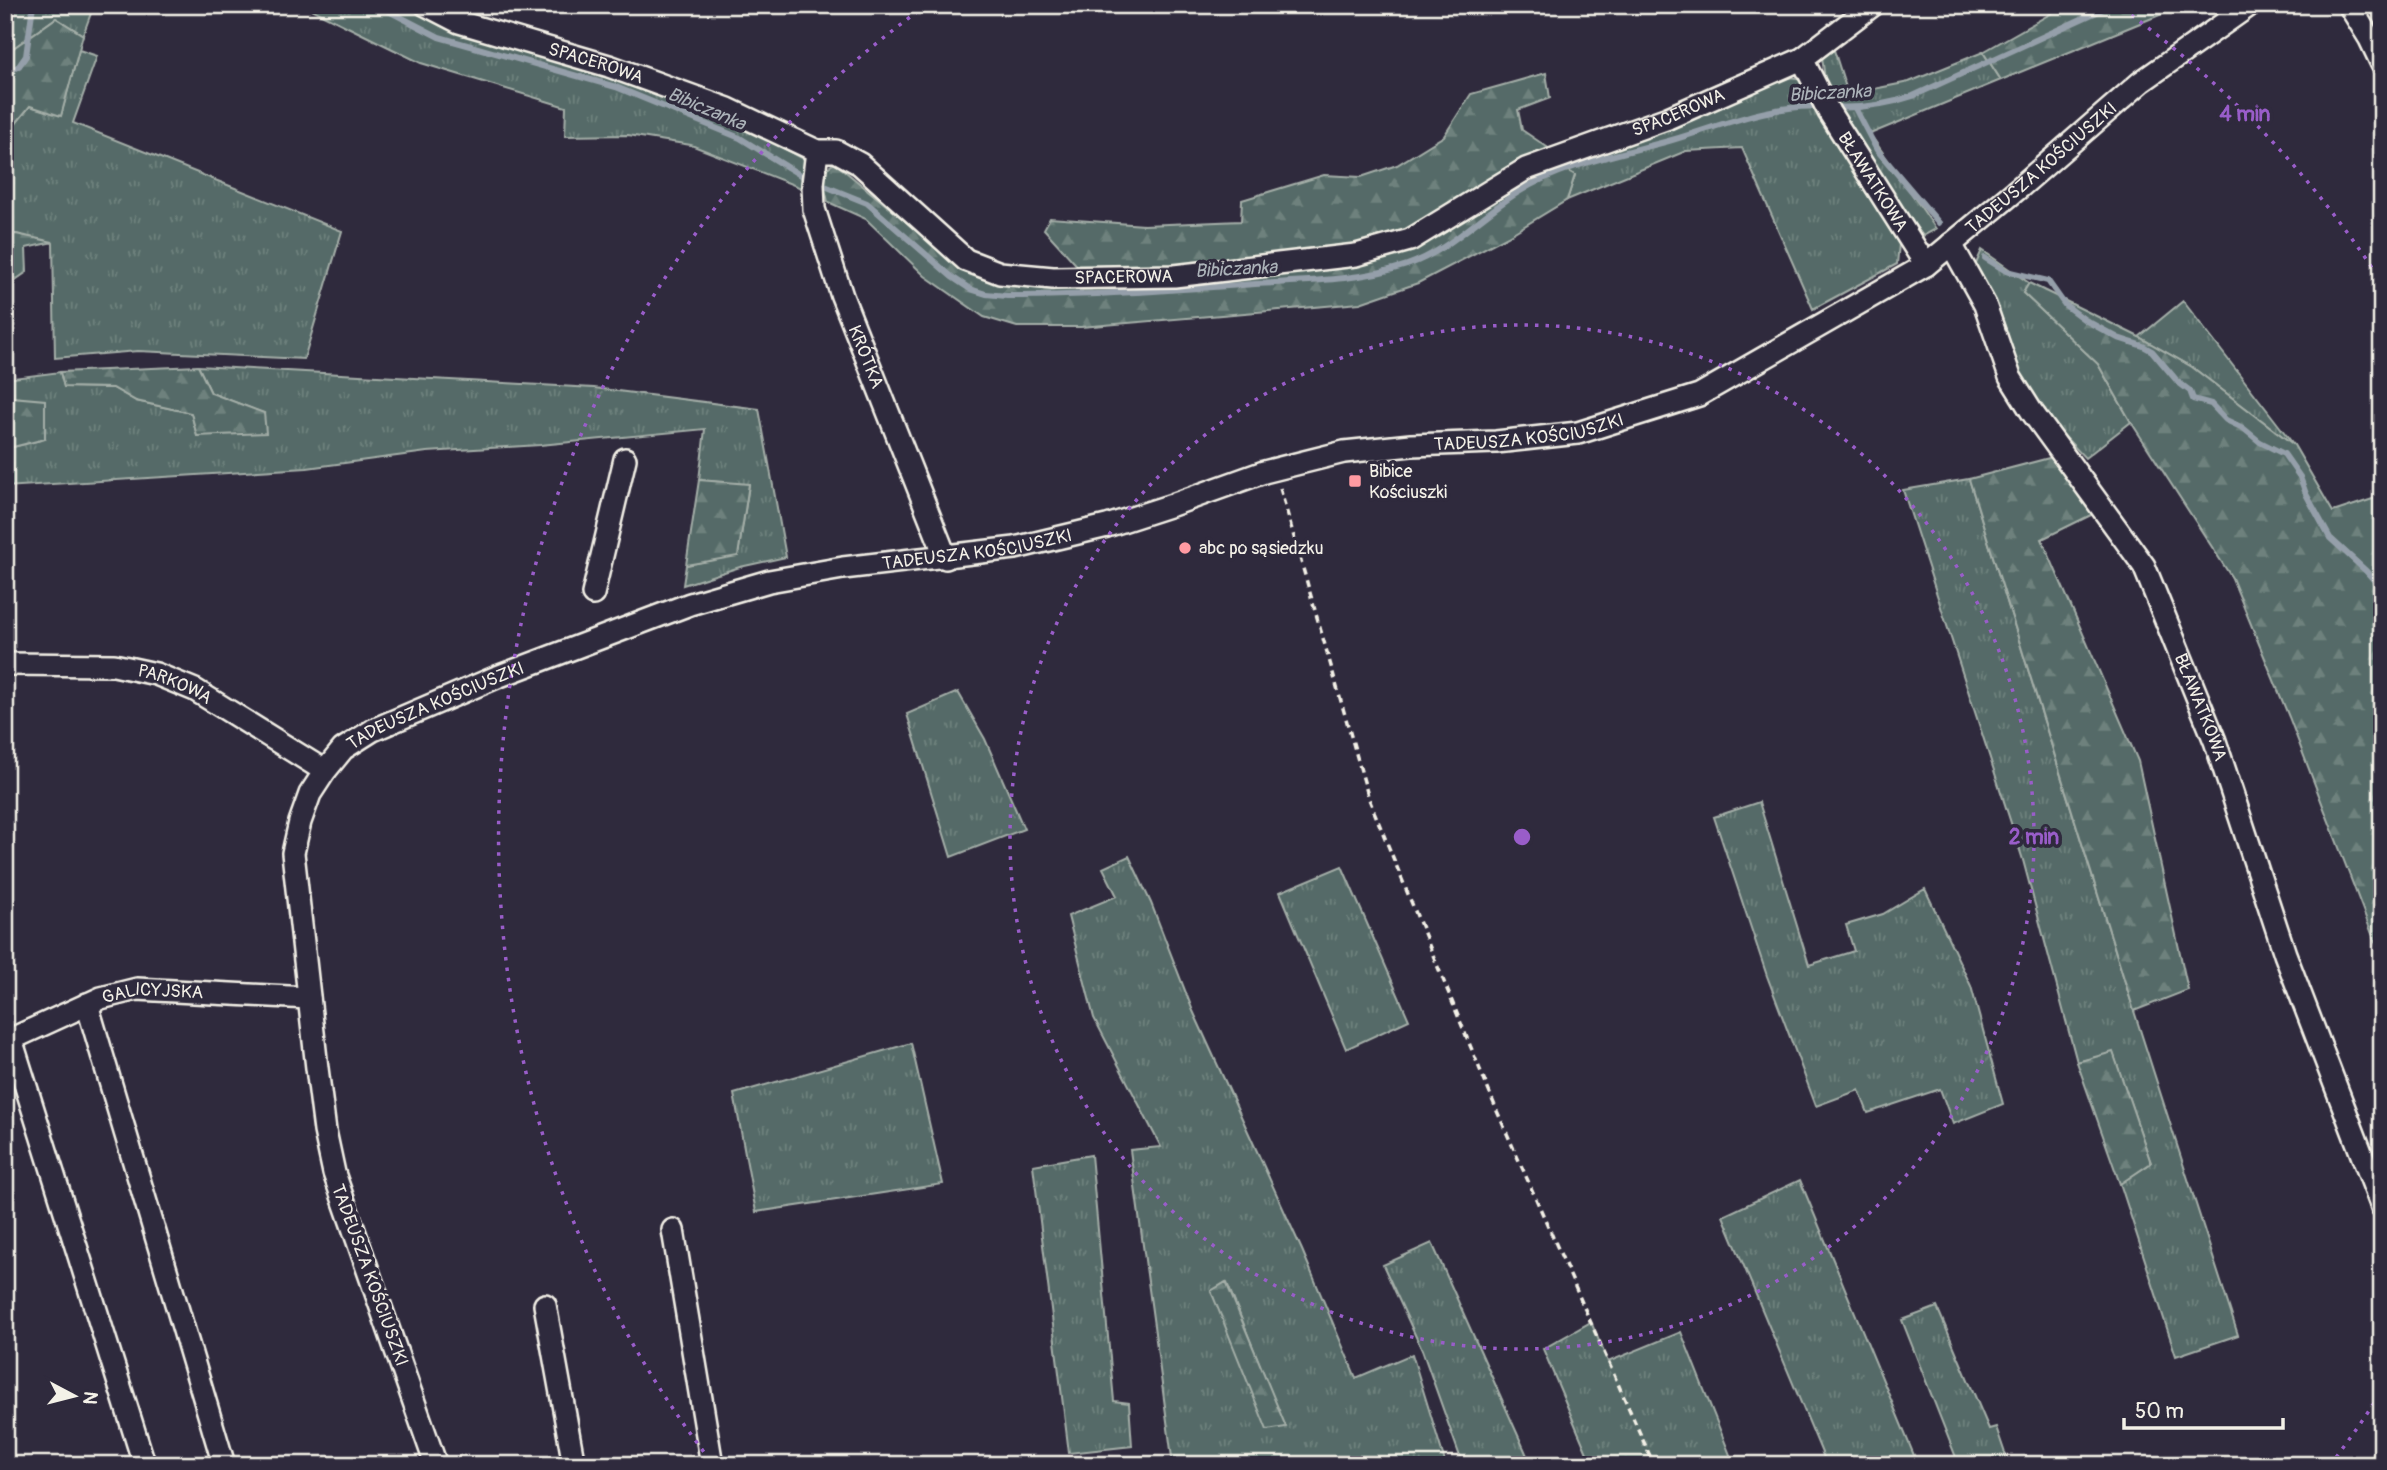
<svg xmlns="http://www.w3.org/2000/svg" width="2387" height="1470" viewBox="0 0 2387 1470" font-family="Pangolin,sans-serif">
<defs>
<pattern id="grass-tufts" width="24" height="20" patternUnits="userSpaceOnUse" patternTransform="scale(1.75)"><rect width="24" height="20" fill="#556b67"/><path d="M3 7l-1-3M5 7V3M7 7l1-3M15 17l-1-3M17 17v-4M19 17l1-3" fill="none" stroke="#6e817d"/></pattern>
<pattern id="forest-firs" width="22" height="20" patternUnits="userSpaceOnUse" patternTransform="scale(1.75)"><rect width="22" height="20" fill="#556b67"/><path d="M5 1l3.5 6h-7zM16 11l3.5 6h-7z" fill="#6e817d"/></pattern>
</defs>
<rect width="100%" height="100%" fill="#2f2a3d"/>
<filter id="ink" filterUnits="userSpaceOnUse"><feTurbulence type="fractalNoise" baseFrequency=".0143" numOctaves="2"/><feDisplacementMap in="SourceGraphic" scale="14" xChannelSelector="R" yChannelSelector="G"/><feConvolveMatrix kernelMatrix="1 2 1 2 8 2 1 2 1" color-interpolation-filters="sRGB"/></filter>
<g filter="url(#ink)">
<!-- grass -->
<path fill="url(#grass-tufts)" stroke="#a4aea8" stroke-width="2" fill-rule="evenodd" d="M5 5H94L83 35 56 18 5 54Z
M303 5H406L458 30 607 72 726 118 804 159V189L691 145 628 135 565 136 566 107 421 63Z
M79 50 97 56 73 123 342 231 304 359 138 351 55 358 53 243 16 234 5 235V137L30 106 61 115Z
M1834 50 1848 94 1909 82 1983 52 2001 80 1870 134 1936 229 1923 236 1853 141 1827 95 1822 57Z
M1778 76 1797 78C1811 94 1830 114 1831 137L1899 244 1897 264 1813 309 1742 148 1686 151 1567 200 1575 175 1561 167Z
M1982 250 2029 283 2023 293 2098 364 2131 422 2085 458 2034 404 2010 359 1975 266Z
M2183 301 2294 445 2192 367 2139 337Z
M198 366 594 388 759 409 786 557 740 567 683 585 686 565 738 555 749 485 699 480 705 429 540 445 427 452 307 468 5 487V449L45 439 12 397 5 379 60 372 64 387 113 388 136 401 191 413 197 436 263 413 211 393Z
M1969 479 2134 1011 2238 1335 2176 1356 2120 1183 2151 1163 2113 1053 2077 1062 2023 860 1903 490Z
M958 692 985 739 1024 829 951 857 907 714Z
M1759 802 1809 965 1854 951 1846 925 1883 914 1925 889 1971 986 2003 1104 1953 1124 1940 1089 1868 1113 1859 1090 1816 1106 1767 976 1714 817Z
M1129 856 1151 903 1193 1011 1302 1250 1356 1378 1412 1354 1446 1465H1173L1130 1150 1161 1147 1094 1018 1068 916 1117 896 1103 868ZM1226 1282 1227 1283 1285 1427 1211 1292Z
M1342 866 1409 1020 1346 1049 1280 892Z
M911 1043 943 1184 756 1212 734 1094Z
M1091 1155 1114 1401 1129 1403 1132 1446 1069 1453 1033 1165Z
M1800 1180 1918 1465H1827L1723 1216Z
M1432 1243 1525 1451 1531 1465H1463L1422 1350 1383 1265Z
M1937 1307 1989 1429 1996 1427 2009 1465H1959L1902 1320Z
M1591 1322 1608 1362 1681 1332 1734 1465H1592L1543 1349Z"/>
<!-- forest -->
<path fill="url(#forest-firs)" stroke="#a4aea8" stroke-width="2" d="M2066 5H2184L2001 80 1983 52Z
M56 18 83 35 61 116 30 106 5 137V54Z
M1546 73 1550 98 1518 110 1522 130 1550 149 1504 172 1407 229 1348 251 1179 266 1081 270 1044 229 1050 218 1144 225 1241 221 1242 200 1324 175 1361 177 1397 165 1444 136 1471 94Z
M835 163 966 271 1003 281 1148 283 1431 234 1561 167 1575 175 1567 200 1508 236 1418 283 1360 303 1081 327H1017L984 317 925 276 866 219 828 202 821 172Z
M16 234 53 242 26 248 27 272 5 287V235Z
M2029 283 2139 337 2192 367 2294 445 2333 512 2382 496V960L2289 717 2232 578 2131 422 2098 364 2023 293Z
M198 366 211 393 264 413 266 433 197 436 191 413 136 401 113 388 64 387 60 372Z
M5 383 12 397 45 400V439L5 449Z
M2053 457 2093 514 2042 539 2138 761 2188 990 2134 1011 1969 479Z
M699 480 749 484 738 556 686 565Z
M2113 1052 2151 1163 2120 1184 2077 1062Z
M1226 1282 1286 1427 1267 1430 1211 1291Z"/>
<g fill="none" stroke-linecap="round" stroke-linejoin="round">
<!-- stream -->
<path stroke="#959faa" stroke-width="6" d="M377 5 439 37 616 87 740 138 805 178 867 203 952 277 970 289 986 294 1007 296C1089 296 1172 290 1255 284 1304 281 1359 281 1407 265 1449 251 1480 216 1517 193 1560 165 1622 154 1672 140 1717 127 1774 103 1821 107
M5 74 19 66 26 56 33 5
M1831 107C1860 109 1886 105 1913 96L2112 5
M1855 108 1877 150 1939 223
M1985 258 2006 271 2048 281 2065 305 2085 320 2118 338 2143 346 2152 351 2178 382 2190 391 2193 399 2211 404 2226 420 2243 428 2260 442 2284 454 2300 477 2306 494 2330 538 2366 571 2382 589"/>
<defs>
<g id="minor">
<path id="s1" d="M426 5 459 22 609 66 728 109 817 151H836L860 164 966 260 1000 273 1053 278 1174 276 1356 255 1410 240 1526 169 1668 118 1802 59 1873 5"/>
<path d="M2349 5 2370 39 2382 64"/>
<path id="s2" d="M1802 59 1829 112 1926 265"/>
<path id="s3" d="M817 151 813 184 814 209 842 296 946 558"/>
<path id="s4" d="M1951 244 1985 305 2010 377 2032 412 2144 566 2215 741 2285 954 2382 1207"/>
<path d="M593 594 625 459"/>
<path id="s5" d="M5 664 114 665 156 674 195 690 325 771"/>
<path d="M87 1004 224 1465"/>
<path d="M11 1039 143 1460"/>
<path id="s6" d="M5 1042 101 998 137 989 309 998"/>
<path d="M673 1230 712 1465"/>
<path d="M545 1305 574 1465"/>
<path id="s7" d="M436 1465 334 1173 325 1131 317 1068 293 853 300 822 310 794 325 771 343 749 373 730 497 677 690 604 769 581 843 568 1015 548 1107 526 1172 505 1264 472 1344 452 1411 445 1496 442 1578 433 1699 395 1926 265 2019 188 2141 82 2250 5"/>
</g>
</defs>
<!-- minor casing -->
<use href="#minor" stroke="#f4f1e8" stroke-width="26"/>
<!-- path -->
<path stroke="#f4f1e8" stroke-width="3.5" stroke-dasharray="7 5" stroke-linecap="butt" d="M1280 488 1369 799 1497 1111 1654 1465"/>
<!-- minor -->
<use href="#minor" stroke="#2f2a3d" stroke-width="21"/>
</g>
</g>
<!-- distance rings -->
<g fill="none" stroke="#995dc9" stroke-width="3.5" stroke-dasharray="3.5 7">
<circle cx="1522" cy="837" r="512"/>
<path d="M2380 1394A1023 1023 0 0 1 2334 1460M710 1460A1023 1023 0 0 1 921 9M2123 9A1023 1023 0 0 1 2380 280"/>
</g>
<!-- markers -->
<g fill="#ff9aa2" stroke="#2f2a3d" stroke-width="2.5">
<rect x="1348" y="474" width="14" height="14" rx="3.5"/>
<circle cx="1185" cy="548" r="7"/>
</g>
<g text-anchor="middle" stroke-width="7" stroke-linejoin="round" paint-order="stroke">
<!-- street labels -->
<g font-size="18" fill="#f4f1e8" stroke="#2f2a3d">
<text dy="6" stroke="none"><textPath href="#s1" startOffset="180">SPACEROWA</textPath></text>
<text dy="6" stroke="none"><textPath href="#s1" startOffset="1356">SPACEROWA</textPath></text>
<text dy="6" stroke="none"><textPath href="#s7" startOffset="2574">TADEUSZA KOŚCIUSZKI</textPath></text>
<text dy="6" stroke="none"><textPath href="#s2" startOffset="142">BŁAWATKOWA</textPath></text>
<text dy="6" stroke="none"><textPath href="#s1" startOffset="768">SPACEROWA</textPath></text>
<text dy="6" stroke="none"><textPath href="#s3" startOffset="215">KRÓTKA</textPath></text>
<text dy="6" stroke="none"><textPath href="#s7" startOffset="1986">TADEUSZA KOŚCIUSZKI</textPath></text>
<text dy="6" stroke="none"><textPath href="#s7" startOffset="1419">TADEUSZA KOŚCIUSZKI</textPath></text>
<text dy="6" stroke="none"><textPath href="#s5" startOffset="173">PARKOWA</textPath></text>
<text dy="6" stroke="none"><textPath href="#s7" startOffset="852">TADEUSZA KOŚCIUSZKI</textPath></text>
<text dy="6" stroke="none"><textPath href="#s4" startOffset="530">BŁAWATKOWA</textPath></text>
<text dy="6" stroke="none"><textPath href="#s6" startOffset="158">GALICYJSKA</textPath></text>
<text transform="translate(370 1275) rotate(70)" y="6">TADEUSZA KOŚCIUSZKI</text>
</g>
<!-- poi labels -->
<g font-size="18" fill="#f4f1e8" stroke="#2f2a3d" text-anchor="start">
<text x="1369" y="477">Bibice<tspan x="1369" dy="21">Kościuszki</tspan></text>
<text x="1199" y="554">abc po sąsiedzku</text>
</g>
<!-- water labels -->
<g font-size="19" font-style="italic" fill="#acb3b9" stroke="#2f2a3d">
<text transform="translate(1830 92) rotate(-3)" y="7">Bibiczanka</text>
<text transform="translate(707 108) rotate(23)" y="7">Bibiczanka</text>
<text transform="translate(1236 268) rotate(-3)" y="7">Bibiczanka</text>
</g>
</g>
<circle cx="1522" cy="837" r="10" fill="#995dc9" stroke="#2f2a3d" stroke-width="3.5"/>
<g font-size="21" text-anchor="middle" font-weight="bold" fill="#995dc9" stroke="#2f2a3d" stroke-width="7" stroke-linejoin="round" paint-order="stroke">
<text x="2245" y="121">4 min</text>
<text x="2034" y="844">2 min</text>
</g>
<!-- margin -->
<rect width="2387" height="1470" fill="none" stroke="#2f2a3d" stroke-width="28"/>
<rect x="14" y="14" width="2359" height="1442" fill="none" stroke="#f4f1e8" stroke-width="2.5" filter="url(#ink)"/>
<!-- north arrow -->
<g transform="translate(74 1396) rotate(97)" stroke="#2f2a3d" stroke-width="5" paint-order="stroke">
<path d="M0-5L12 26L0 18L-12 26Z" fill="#f4f1e8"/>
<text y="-10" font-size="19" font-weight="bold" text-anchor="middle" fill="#f4f1e8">N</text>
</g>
<!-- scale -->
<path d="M2124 1418v10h159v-10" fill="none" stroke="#f4f1e8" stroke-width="3.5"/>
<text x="2135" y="1418" font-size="21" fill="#f4f1e8" stroke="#2f2a3d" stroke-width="5" paint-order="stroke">50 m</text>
</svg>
